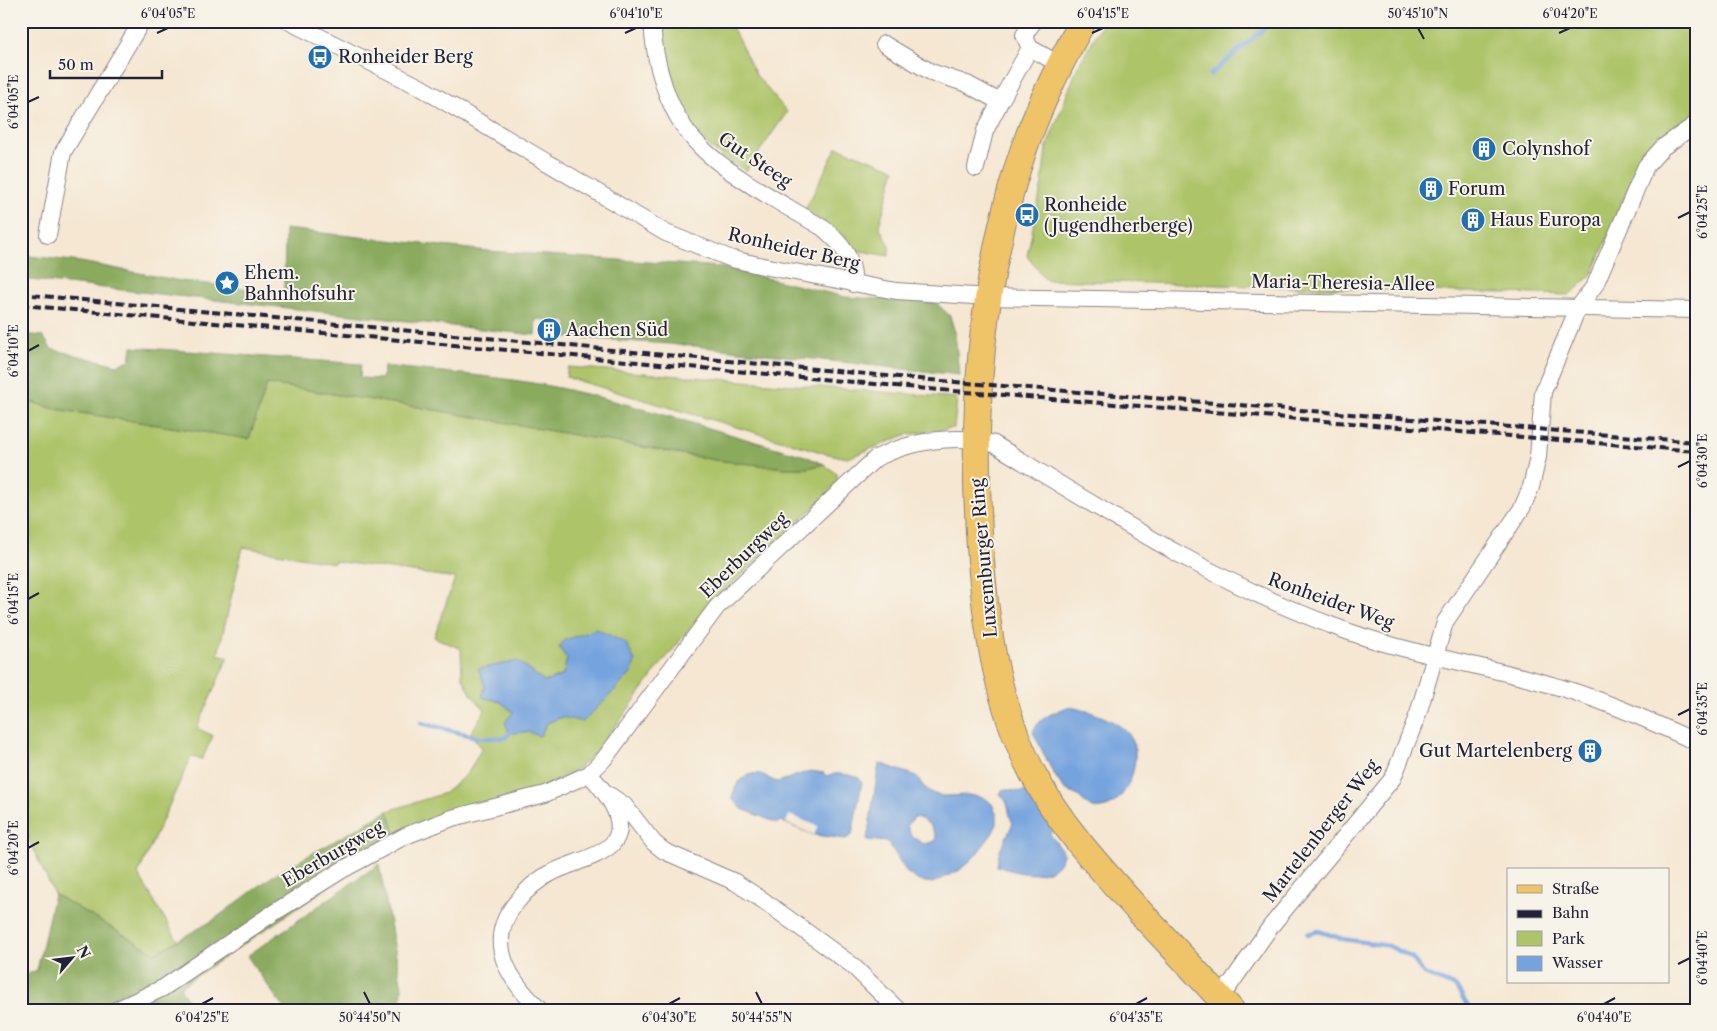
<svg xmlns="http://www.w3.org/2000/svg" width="1717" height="1031" viewBox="0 0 1717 1031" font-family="'Libre Caslon Text',serif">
<rect width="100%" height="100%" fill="#f7f3e8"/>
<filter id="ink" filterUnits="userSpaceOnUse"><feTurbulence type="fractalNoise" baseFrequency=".02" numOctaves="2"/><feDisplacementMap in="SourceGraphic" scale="10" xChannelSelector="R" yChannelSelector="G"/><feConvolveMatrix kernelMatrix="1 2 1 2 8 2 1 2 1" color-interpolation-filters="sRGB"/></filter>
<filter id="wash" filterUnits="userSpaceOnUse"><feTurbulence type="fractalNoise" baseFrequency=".0096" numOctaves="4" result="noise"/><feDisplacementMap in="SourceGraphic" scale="20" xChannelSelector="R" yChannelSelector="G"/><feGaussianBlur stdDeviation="1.12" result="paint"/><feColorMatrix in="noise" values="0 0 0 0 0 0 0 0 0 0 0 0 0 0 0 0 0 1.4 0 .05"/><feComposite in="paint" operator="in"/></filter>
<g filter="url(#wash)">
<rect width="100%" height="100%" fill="#f5e7d2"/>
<!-- green -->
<path fill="#adc469" stroke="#687352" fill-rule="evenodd" d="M658 21H729L756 75 787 112 746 171C733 162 716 154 705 142 673 113 665 62 658 21Z
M1104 21H1696V115L1666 135 1636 170 1593 273 1570 295 1046 280 1027 256 1042 184 1046 149 1078 66Z
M837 147 895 169 879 226 889 244V256L855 250 844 236 805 210Z
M568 367 957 398 954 428 905 435 848 458 828 454 566 377Z
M267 384 418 407 715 460 785 468H808L824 464 837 474 838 481 823 499 707 607 658 668 600 748 579 768 547 786 395 833 388 811 445 793 468 773 482 748 470 734 485 710 471 694 462 676 461 649 434 637 455 578 334 561V563L243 547 218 654 228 657 197 728 213 736 202 759 191 757 138 874 178 941 155 953 54 894 21 822V399L55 409 249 439ZM559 647 605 701 547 723 540 736 529 732 509 733 513 712 501 702 482 697 485 686 544 682 563 675 567 659Z"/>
<!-- forest -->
<path fill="#8aaa5d" stroke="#56664c" d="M285 229 488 251 721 267 845 297 935 302 950 316 955 333 959 375 685 345 566 337 568 322 536 319 535 335 21 279V255L81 262 181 281 284 293Z
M21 334 43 336 51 349 117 365 130 360 132 347 361 364 360 378 382 379 384 366C444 373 505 376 564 389 646 407 725 434 805 456L824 464 808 468H785L715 460 418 407 267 384 249 439 55 409 21 399Z
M388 811 395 833 318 894 180 987 192 1010H21V977L37 970 54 894 155 953 212 921 274 875Z
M379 864 402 988 401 1010H285L247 956Z"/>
<!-- water -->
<path fill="#75a3de" stroke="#4c628c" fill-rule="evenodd" d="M596 629 626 643 635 661 632 673 583 722 562 717 547 723 540 736 529 732 509 733 505 722 513 712 501 702 482 697 485 686 478 669 518 661 545 682 563 675 567 659 559 647 565 640Z
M1068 707C1086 709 1123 721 1132 739 1143 762 1124 814 1093 808 1087 806 1083 800 1078 796 1073 793 1066 791 1062 786 1050 770 1042 749 1033 732 1038 718 1055 712 1068 707Z
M879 763 916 776 924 787 934 794 944 796 969 795 985 798 992 804 997 815V824L992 834 975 856 960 870 933 883 919 881 907 873 888 842 867 840ZM915 817C927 820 932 826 936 837L935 841 924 844 911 836 907 825Z
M810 771 824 773 826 776C838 772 847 774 859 778L862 783 852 835 846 839 814 835 780 821 777 823 742 809 732 799C734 784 746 769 763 775 768 777 772 781 778 782Z
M1054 786 1060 821 1050 834 1064 853C1054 883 1020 874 997 866L999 853 1013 823C1007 814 1011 803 1000 794L1003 789 1022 792Z"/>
<!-- pier -->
<path fill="#f5e7d2" d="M789 815 818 826 814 835 786 823Z"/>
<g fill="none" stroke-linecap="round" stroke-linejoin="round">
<!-- stream -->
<path stroke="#75a3de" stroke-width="4.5" d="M1210 75 1273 21
M421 723 481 738H505L512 731
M1308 934 1318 931 1343 939 1389 946 1412 958 1424 974 1456 987 1470 1010"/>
</g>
</g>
<g filter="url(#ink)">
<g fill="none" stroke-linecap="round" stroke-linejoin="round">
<defs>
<path id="minor" d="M288 21 420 87 666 233 732 259 763 266 896 291 989 297 1696 310
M652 21C654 62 667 111 696 142 725 174 785 205 823 228 841 243 855 259 853 284
M884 44 931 72 967 84 1000 102 1030 48 1024 35 1034 21
M1030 48 1059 64
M976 168 985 131 1000 102
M48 235 63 152 142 21
M609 795 624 805 654 843 664 851 735 882 764 901 852 965 898 1010
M1215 1006 1271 926 1393 778 1418 714 1445 622 1522 508 1531 487 1538 457 1543 392 1578 308 1595 285 1646 166 1663 147 1696 124
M116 1010 163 988 267 917 342 870 405 836 452 818 545 794 589 774 604 759 717 607 876 458C911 441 956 433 994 444 1104 511 1212 581 1333 626 1400 652 1472 663 1541 682 1595 696 1646 719 1696 742
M540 1010C509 980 484 943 515 904 525 891 538 879 553 872 570 863 598 858 612 844 632 822 604 790 589 774"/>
<path id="primary" d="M1083 21C1054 74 1028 128 1012 187 978 307 971 436 981 561 987 634 998 706 1032 772 1059 824 1099 867 1138 910 1169 943 1200 976 1231 1010"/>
</defs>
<!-- minor casing -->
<use href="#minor" stroke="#8c8486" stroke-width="18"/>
<!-- primary casing -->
<use href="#primary" stroke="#8c8486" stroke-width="28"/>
<!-- minor -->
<use href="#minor" stroke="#fff" stroke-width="16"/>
<!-- primary -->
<use href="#primary" stroke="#efc469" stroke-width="26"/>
<!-- rail -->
<path stroke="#22223b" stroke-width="4" stroke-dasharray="8 4" stroke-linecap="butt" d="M21 294 930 380 1696 442
M21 305 929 389 1696 451"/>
</g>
</g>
<!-- ticks -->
<path fill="none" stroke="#22223b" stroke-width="2" d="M1418 28 1424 39M157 33 168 28M625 33 636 28M1092 33 1103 28M1559 33 1570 28M28 102 39 97M1678 218 1690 212M28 351 39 345M1678 467 1690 461M28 599 39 593M1678 715 1690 709M28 848 39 842M1678 964 1690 958M364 992 370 1004M756 992 762 1004M202 1004 213 998M669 1004 680 998M1136 1004 1147 998M1604 1004 1615 998"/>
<!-- icons -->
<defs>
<symbol id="bus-disc" viewBox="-11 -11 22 22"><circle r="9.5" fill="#1f6fb2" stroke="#f7f3e8"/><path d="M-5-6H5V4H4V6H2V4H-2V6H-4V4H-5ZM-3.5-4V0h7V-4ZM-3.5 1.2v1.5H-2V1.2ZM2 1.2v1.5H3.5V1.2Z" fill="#fff"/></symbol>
<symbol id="building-disc" viewBox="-11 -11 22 22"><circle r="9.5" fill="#1f6fb2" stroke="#f7f3e8"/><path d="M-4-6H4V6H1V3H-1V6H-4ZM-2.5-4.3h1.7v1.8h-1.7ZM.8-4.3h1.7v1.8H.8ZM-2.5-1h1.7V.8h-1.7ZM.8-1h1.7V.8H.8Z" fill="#fff"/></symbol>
<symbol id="sight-disc" viewBox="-11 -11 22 22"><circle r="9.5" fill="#1f6fb2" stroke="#f7f3e8"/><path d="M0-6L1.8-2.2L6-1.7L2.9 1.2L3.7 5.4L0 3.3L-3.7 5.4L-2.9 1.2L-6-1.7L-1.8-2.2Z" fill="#fff"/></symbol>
</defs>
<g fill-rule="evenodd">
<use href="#bus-disc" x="306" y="43" width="28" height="28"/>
<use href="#building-disc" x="1470" y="135" width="28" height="28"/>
<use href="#building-disc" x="1417" y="175" width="28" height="28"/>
<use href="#bus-disc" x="1013" y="201" width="28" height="28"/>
<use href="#building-disc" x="1459" y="206" width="28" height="28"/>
<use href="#sight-disc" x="213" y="269" width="28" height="28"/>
<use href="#building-disc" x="535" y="316" width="28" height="28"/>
<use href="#building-disc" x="1576" y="737" width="28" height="28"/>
</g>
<g text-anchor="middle" stroke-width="4" stroke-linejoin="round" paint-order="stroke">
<!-- poi labels -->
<g font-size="18" fill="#22223b" stroke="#f7f3e8" text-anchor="start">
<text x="338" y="63">Ronheider Berg</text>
<text x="1502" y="155">Colynshof</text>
<text x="1448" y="195">Forum</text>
<text x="1044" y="211">Ronheide<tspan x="1044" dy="21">(Jugendherberge)</tspan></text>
<text x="1490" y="226">Haus Europa</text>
<text x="244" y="279">Ehem.<tspan x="244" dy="21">Bahnhofsuhr</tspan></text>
<text x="566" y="336">Aachen Süd</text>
<text x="1572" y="757" text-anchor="end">Gut Martelenberg</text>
</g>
<!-- street labels -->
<g font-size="18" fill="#22223b" stroke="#f7f3e8">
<text transform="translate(755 160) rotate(34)" y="6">Gut Steeg</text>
<text transform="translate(794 249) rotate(13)" y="6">Ronheider Berg</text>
<text transform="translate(1343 283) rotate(1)" y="6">Maria-Theresia-Allee</text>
<text transform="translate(744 555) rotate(-44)" y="6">Eberburgweg</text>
<text transform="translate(984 558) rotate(-95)" y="6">Luxemburger Ring</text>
<text transform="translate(1331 601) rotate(20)" y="6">Ronheider Weg</text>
<text transform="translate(1321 831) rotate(-52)" y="6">Martelenberger Weg</text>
<text transform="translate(333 854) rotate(-30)" y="6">Eberburgweg</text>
</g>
</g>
<!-- margin -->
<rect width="1717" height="1031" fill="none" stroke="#f7f3e8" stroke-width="55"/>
<!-- legend -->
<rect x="1507" y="868" width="162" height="115" fill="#f7f3e8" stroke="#a29fa3"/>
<rect x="1517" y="885" width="25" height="8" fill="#efc469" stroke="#a29fa3"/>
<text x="1552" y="894" font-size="15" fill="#22223b">Straße</text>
<rect x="1517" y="910" width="25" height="8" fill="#22223b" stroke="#a29fa3"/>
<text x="1552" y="918" font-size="15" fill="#22223b">Bahn</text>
<rect x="1517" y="931" width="25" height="15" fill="#adc469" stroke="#a29fa3"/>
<text x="1552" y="944" font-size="15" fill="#22223b">Park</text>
<rect x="1517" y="956" width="25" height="15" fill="#75a3de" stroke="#a29fa3"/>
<text x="1552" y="968" font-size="15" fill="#22223b">Wasser</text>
<!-- north arrow -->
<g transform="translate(72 958) rotate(62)" stroke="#f7f3e8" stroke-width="4" paint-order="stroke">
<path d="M0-4L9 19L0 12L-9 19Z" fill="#22223b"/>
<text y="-8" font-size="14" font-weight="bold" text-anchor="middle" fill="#22223b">N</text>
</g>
<!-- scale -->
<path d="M50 70v8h112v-8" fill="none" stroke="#22223b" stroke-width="2.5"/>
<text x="58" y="70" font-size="15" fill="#22223b" stroke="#f7f3e8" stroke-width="4" paint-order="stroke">50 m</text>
<rect x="28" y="28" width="1662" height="976" fill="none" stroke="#22223b" stroke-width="2"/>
<g font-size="12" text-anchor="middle" fill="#22223b">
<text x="168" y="18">6°04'05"E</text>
<text x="636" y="18">6°04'10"E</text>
<text x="1103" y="18">6°04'15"E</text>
<text x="1418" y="18">50°45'10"N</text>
<text x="1570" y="18">6°04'20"E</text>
<text transform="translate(14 102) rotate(-90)" y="4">6°04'05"E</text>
<text transform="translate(1703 212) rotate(-90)" y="4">6°04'25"E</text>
<text transform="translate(14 351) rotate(-90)" y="4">6°04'10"E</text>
<text transform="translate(1703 461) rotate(-90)" y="4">6°04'30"E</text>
<text transform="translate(14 599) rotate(-90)" y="4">6°04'15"E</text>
<text transform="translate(1703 709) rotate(-90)" y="4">6°04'35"E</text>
<text transform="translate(14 848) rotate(-90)" y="4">6°04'20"E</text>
<text transform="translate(1703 958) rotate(-90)" y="4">6°04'40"E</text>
<text x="202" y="1022">6°04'25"E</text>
<text x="370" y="1022">50°44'50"N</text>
<text x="669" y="1022">6°04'30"E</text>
<text x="762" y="1022">50°44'55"N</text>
<text x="1136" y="1022">6°04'35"E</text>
<text x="1604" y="1022">6°04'40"E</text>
</g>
</svg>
